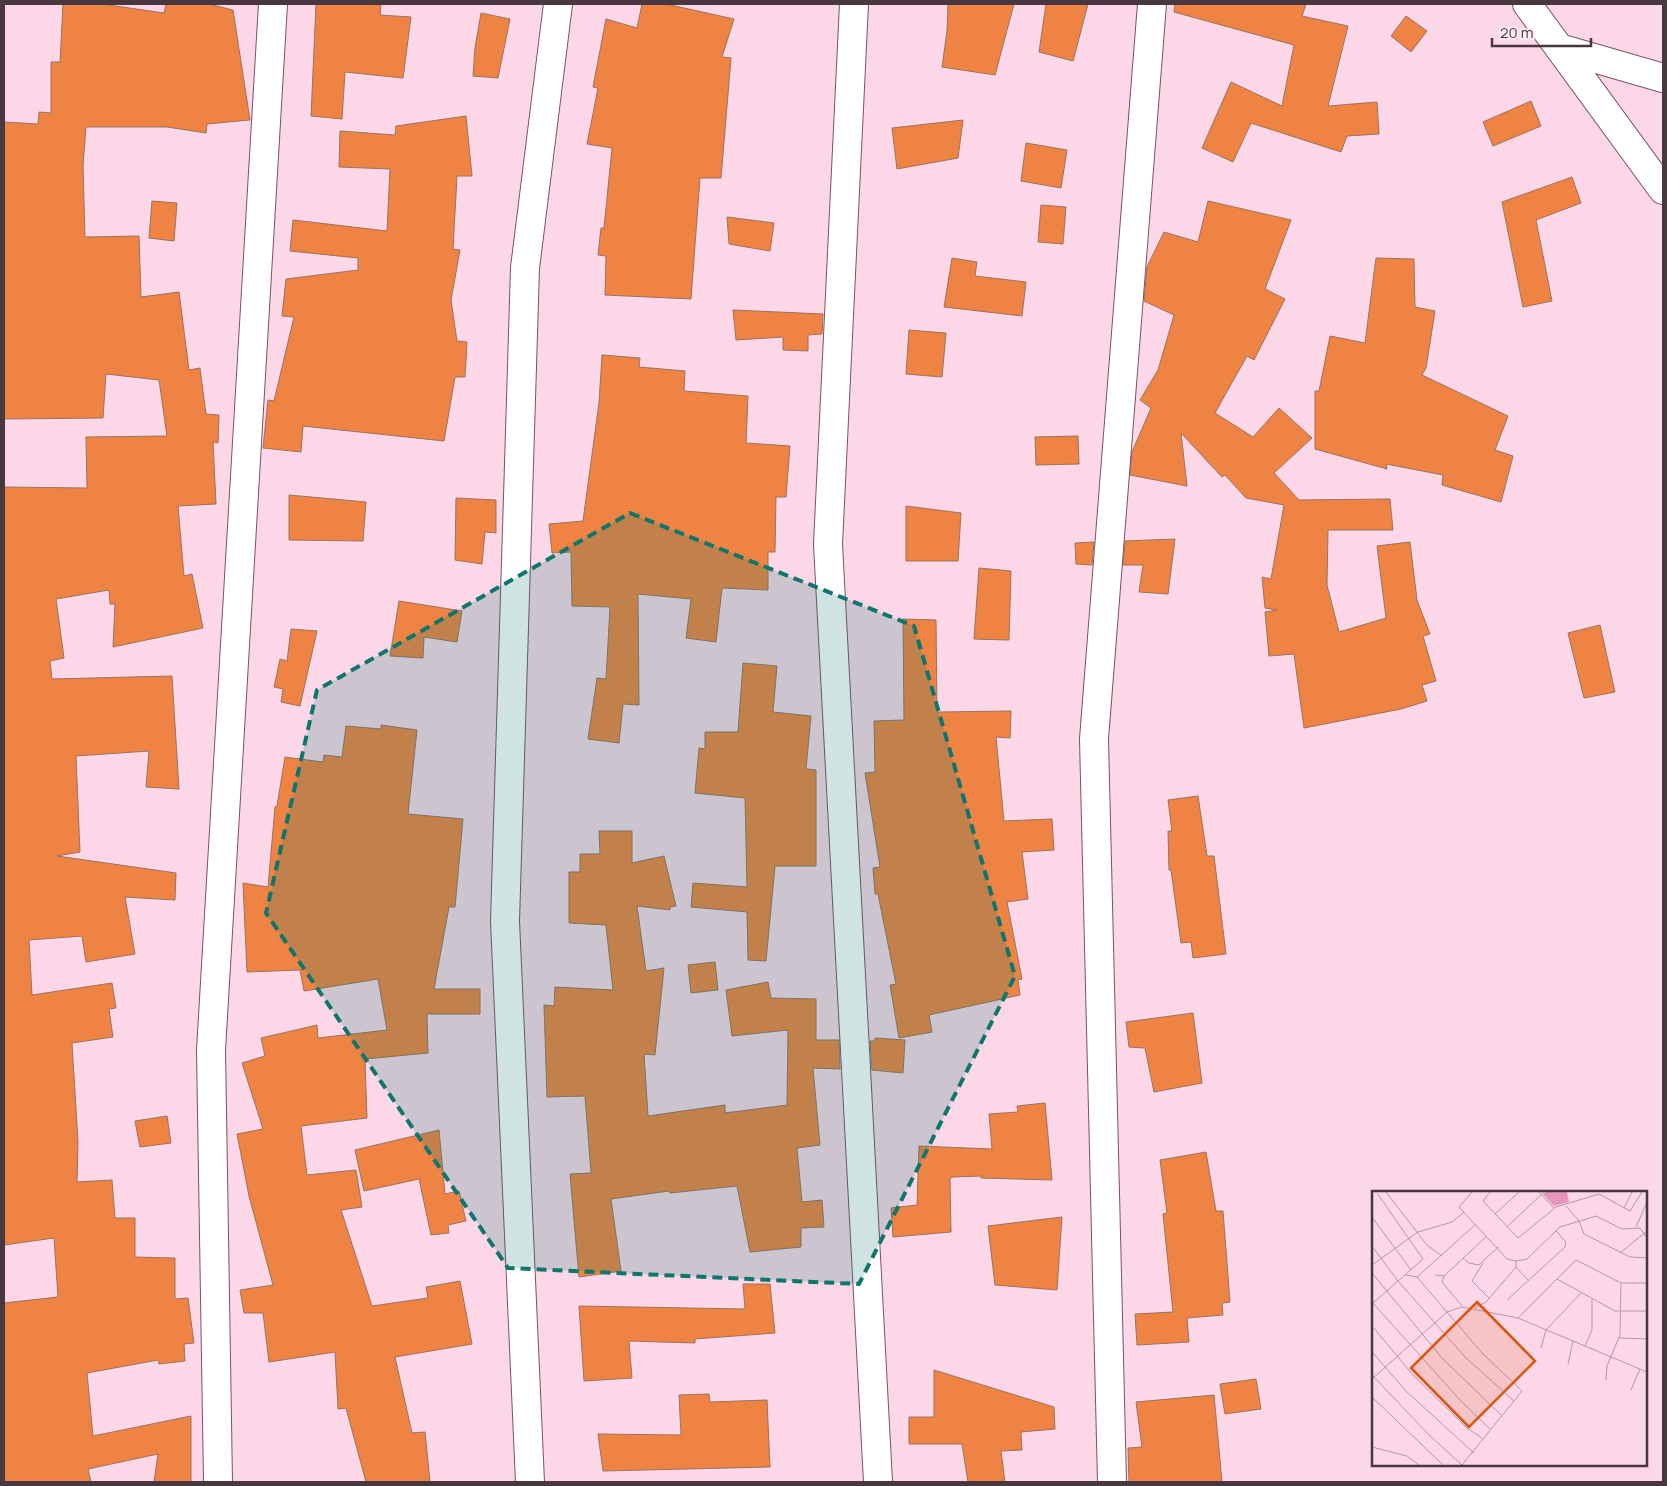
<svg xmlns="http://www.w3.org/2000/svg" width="1667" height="1486" viewBox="0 0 1667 1486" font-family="Manrope,sans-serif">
<rect width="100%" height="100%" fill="#fcd7e7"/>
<!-- building -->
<path fill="#ef8343" stroke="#9a735f" d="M63 4H102L164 13 166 4H209L233 10 250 120 207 124 206 133 167 127H86L83 166 85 237 139 236 141 297 179 292 189 370 200 368 206 414 219 415 218 443 213 442 216 504 178 506 184 576 192 574 203 628 113 647 115 604H110L109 590 56 599 64 658 50 661 52 679 172 676 179 789 146 787 149 751 76 756 80 852 57 856 176 873 175 900 125 897 135 954 86 962 82 936 29 940 32 995 112 983 116 1008 109 1009 113 1037 72 1043 78 1142 77 1182 112 1180 115 1218H135V1257L175 1258V1299L188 1298 194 1343 184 1344 185 1361 159 1364 158 1360 87 1373 93 1436 191 1416V1482H154L158 1454 88 1469 91 1482H4V1303L58 1297 54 1238 4 1245V487L87 488 86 437 167 436 159 380 106 374 103 418 4 419V122L38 124 39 112 51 113V62H60Z
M316 4H381L380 15 411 17 403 78 345 72 342 119 311 116Z
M642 4H666L734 19 722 57 731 58 721 178H700L691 299 605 295 606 256 598 255 601 228H604L612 148 587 144 598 88 593 87 606 19 637 28Z
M948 4H1014L995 75 942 67 947 31Z
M1046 4H1088L1073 61 1039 52Z
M1175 4H1306L1302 16 1348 26 1328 106 1377 102 1379 134 1347 136 1341 152 1251 123 1233 162 1202 148 1231 82 1282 106 1294 45 1174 12Z
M481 13 510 19 498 78 473 76 475 48Z
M1406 16 1427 31 1411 52 1391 36Z
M1531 101 1541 126 1493 146 1483 122Z
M466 116 472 176H457L453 249 460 250 451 300 457 341 467 342 465 377H455L444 441 303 426 301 452 263 448 268 400 274 401 294 317 282 316 286 279 358 270V258L290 251 293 220 387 231 390 169 339 167 340 131 395 135 396 126Z
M963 120 958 158 897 169 892 128Z
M1026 143 1067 150 1061 188 1021 181Z
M1572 177 1581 203 1536 220 1552 301 1523 307 1502 202Z
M152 201 177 203 174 241 149 238Z
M1208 201 1291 220 1265 289 1285 299 1254 360 1247 356 1215 413 1253 437 1279 408 1312 438 1274 473 1299 500 1390 499 1393 530H1328L1327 585 1339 632 1386 618 1377 546 1410 542 1417 600 1430 634 1423 636 1436 681 1422 685 1427 701 1401 709 1304 728 1294 654 1269 656 1265 612 1277 610 1265 608 1262 577 1271 579 1284 505 1246 498 1225 475 1222 477 1181 433 1187 486 1130 475 1132 452 1151 408 1140 400 1158 370 1174 315 1144 301 1147 267 1164 232 1198 242Z
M1041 205 1066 207 1063 244 1038 242Z
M727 217 774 223 770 251 729 244Z
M952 258 977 262 975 276 1026 282 1022 316 944 307Z
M1376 258 1414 259 1415 307 1435 311 1426 368 1422 375 1508 416 1495 450 1513 456 1501 502 1442 485 1443 475 1386 464 1387 469 1315 449V391H1319L1330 336 1365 343Z
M733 310 823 314 822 334 808 335V351L783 350V337L736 340Z
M909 330 946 333 942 377 906 374Z
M602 355 640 358 639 367 685 371 684 391 748 396 746 443 790 446 786 497H776L775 552H768V590L722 588 716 642 686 638 691 599 638 594 639 705 623 704 619 743 588 739 597 678 606 679 610 607 572 606 571 552 552 553 549 524 583 521 599 403Z
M1078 436 1079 464 1036 465 1035 437Z
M289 495 366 502 363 541 289 540Z
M456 498 496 500V533L485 532 482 564 455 560Z
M906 506 961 513 958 561H906Z
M1175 539 1168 594 1139 592 1143 565H1123L1125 541Z
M1094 542 1092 565 1076 564 1075 543Z
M979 568 1011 571 1009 640 974 639Z
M399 601 462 611 457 642 424 637 423 658 390 656Z
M903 619 936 620 937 712 1011 711 1010 738 996 737 1004 821 1052 819 1054 850 1022 852 1028 899 1007 902 1022 979 1018 980 1020 995 929 1015 932 1032 899 1038 890 985 896 984 878 894H875L873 868 880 867 865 773 875 772 874 721 904 720Z
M1600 625 1615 692 1584 698 1568 633Z
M291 629 317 631 300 706 281 702 283 689 274 687 280 659 287 661Z
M743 663 777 666 773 712 811 716 806 769 816 770V866H775L766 961 748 960 747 912 691 907 693 883 747 887 745 798 695 793 699 748 705 749V732H738Z
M381 725 417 730 408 814 463 819 455 907H449L434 989H480V1014H427L428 1053 365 1059 367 1118 301 1126 307 1175 356 1170 362 1207 341 1210 372 1306 428 1298 426 1287 460 1281 472 1344 395 1357 412 1433 425 1432 430 1482H366L346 1408 338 1409 335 1352 269 1362 263 1313H244L240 1290 273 1285 249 1196 237 1134 263 1129 242 1063 265 1056 261 1038 317 1025 318 1038 387 1030 378 979 304 991 300 970 247 972 243 883 268 887 275 807 277 806 285 757 323 762 324 755 342 757 346 726 381 729Z
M1198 796 1207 856H1214L1226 954 1193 958 1191 942 1181 943 1171 870H1169L1168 831H1172L1168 800Z
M599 831H632V863L664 856 676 906 670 907V910L637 906 646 971 664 968 655 1055 644 1054 648 1116 725 1105V1113L787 1105 788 1030 732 1036 726 990 768 982 771 998 816 999V1040H839L840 1069 813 1068 820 1145 797 1148 802 1202 822 1200 824 1227 801 1228V1247L750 1252 737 1186 670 1193 669 1191 611 1199 621 1271 579 1277 570 1174 591 1173 585 1096 547 1097 544 1005 554 1006 555 987 613 990 606 925 569 923V872H580V854H600Z
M715 962 718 990 691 993 688 965Z
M1193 1013 1202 1083 1154 1092 1145 1048 1129 1047 1126 1022Z
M875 1038 905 1040 903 1073 872 1070 870 1041H875Z
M1045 1103 1052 1180 981 1178V1176L953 1177 950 1178 951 1232 893 1237 891 1208 917 1205 919 1146 992 1149 989 1114 1018 1112 1017 1106Z
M167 1116 171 1143 140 1147 135 1121Z
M439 1130 445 1194 459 1191 466 1221 448 1225 449 1233 431 1235 419 1179 364 1191 355 1150Z
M1206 1152 1216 1211H1223L1230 1302 1222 1303 1223 1315 1187 1318 1189 1342 1137 1345 1135 1314 1173 1312 1163 1214 1167 1213 1160 1160Z
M1062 1217 1057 1290 995 1285 988 1226Z
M743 1284H770L775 1333 695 1339V1343L629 1341 632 1378 584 1381 579 1306 745 1309Z
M934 1370 1054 1407 1055 1429 1021 1432 1022 1450 1001 1451 1005 1482H968L962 1444H909V1417H934Z
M1256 1379 1261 1409 1225 1414 1220 1384Z
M709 1394 710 1402 767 1400 770 1467 603 1471 598 1434 681 1435 679 1395Z
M1214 1395 1222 1482H1129L1128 1448 1142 1447 1136 1402Z"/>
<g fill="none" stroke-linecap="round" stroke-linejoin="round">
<defs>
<path id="minor" d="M854 4 828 544 878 1482
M1527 4 1663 190
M1559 48 1663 78
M218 1482 211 1050 273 4
M530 1482 505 921 525 268 558 4
M1112 1482 1094 739 1152 4"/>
</defs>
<!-- minor casing -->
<use href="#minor" stroke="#795365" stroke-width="30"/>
<!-- minor -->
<use href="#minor" stroke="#fff" stroke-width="28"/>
</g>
<!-- marked area -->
<path fill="#0f766e" fill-opacity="0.2" stroke="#0f766e" stroke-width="4" stroke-dasharray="10 6" stroke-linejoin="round" d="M630 513 914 626 1015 976 859 1284 508 1268 266 913 317 690Z"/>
<!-- overview -->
<g transform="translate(1372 1191)">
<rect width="275" height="275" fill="#fcd7e7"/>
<path d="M174 1H195L197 11 182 15 171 3Z" fill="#e795bd"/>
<path fill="none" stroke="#b497a4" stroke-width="1" d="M14 1 55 54 70 65M100 1 87 16 135 68 144 70 155 68 188 36 224 25 250 38 268 37 275 47M118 1 111 10 146 47 184 16 227 3 258 20 270 1M167 1 182 17M194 15 207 30 212 43 258 66 275 67M252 17 260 1M123 23 147 1M0 26 39 79M135 36 172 1M264 36 275 11M0 55 26 90 93 166 142 210M248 62 275 40M91 67 97 72 107 74 126 56M144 70V76L156 89M111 72 100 90 117 107M0 74 46 41 80 31 92 21M0 82 70 167 129 224M34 84 45 86 111 163 150 200 90 274M63 84 72 85 115 45M72 85 70 91 90 115M45 86 104 33M185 88 243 120H275M135 109 193 56 194 51 184 40M0 111 89 210 118 238M1 112 51 68 5 2M102 117 114 111 144 76M146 127 204 69 249 92H275M0 135 41 184 95 237 110 247M247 147 275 148M213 155 220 139V108M169 157 174 139 209 102M0 161 34 200 102 262M196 173 201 150M0 184 57 244 90 274M0 188 75 121 90 116 146 127 275 181M234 189 235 175 248 144 249 92M259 199 268 178M0 206 71 274M0 256 35 265 47 274"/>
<path fill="#d85611" fill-opacity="0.15" stroke="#d85611" stroke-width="2.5" d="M105 111 163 170 97 236 39 177Z"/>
<rect width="275" height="275" fill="none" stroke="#49373f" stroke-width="2.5"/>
</g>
<!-- border -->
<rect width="1667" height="1486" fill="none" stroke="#49373f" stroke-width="10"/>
<!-- scale -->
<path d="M1492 38v8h99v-8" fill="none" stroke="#49373f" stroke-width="2.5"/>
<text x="1500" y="38" font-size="15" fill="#49373f" stroke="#fdeaf2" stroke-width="4" paint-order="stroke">20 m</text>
</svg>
